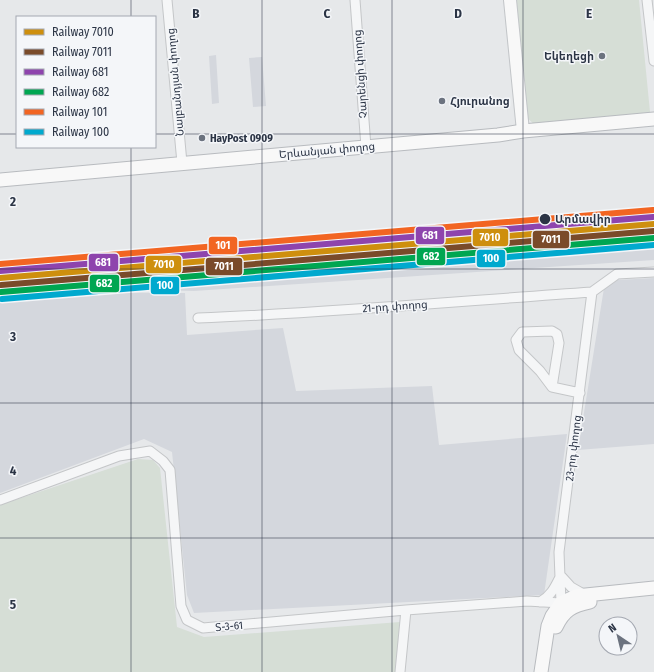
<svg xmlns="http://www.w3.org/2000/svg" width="654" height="672" viewBox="0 0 654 672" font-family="'Fira Sans Condensed','Noto Sans Armenian',sans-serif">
<rect width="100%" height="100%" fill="#e6e8ea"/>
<!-- built -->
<path fill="#d4d7dd" d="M216 55 219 103 212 104 209 56Z
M262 57 266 106 253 107 249 58Z
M654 212V260L194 291 20 287 0 289V274Z
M654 278V444L578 450 604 288 617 280Z
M0 292 185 293 187 335 283 328 296 391 432 386 439 445 567 434 544 595 194 613 187 595 172 452 144 439 0 493Z"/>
<!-- green -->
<path fill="#d6ded6" d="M513 0H639L650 112 536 126 524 115Z
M138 459 153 460 160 468 177 627 204 637 400 622 395 672H0V505Z"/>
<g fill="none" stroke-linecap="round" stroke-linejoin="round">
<defs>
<path id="minor" d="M167 0 182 163
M355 0 366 147
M647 0 654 61
M592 292 617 274 654 272
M198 318C330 313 461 301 592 292
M552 387 559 343 557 334 552 331 522 332 516 340 519 350 540 371 552 387 580 393
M0 500 119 456 150 451 163 461 170 470 181 606 187 620 203 628 406 610 527 601 561 603 559 552 592 292
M561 576 571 587 585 595
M540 602C551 596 555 587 560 577
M400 672 406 610"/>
<path id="major" d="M510 0 523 131"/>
<path id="highway" d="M0 180 498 135 523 131 654 119
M556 627C564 610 572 606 590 602
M541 672 548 626 552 616 561 603 576 596 654 588"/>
</defs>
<!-- minor casing -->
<use href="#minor" stroke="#c4c6c8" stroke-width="11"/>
<!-- major casing -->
<use href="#major" stroke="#c2c5c8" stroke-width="14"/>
<!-- highway casing -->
<use href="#highway" stroke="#b8bbbf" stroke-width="15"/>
<!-- minor -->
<use href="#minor" stroke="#f5f6f7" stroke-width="9"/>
<!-- major -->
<use href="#major" stroke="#f8f8f8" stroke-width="12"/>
<!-- highway -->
<use href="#highway" stroke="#f8f8f8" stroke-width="13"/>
<!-- rail -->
<path stroke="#cecfd2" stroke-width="2" stroke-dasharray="2 4" stroke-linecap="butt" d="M0 273 469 235 654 218"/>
<defs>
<path id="rail-1" d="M0 278 654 224"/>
<path id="rail-2" d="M1 285 654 231"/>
<path id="rail-3" d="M0 271 653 217"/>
<path id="rail-4" d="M1 292 654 238"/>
<path id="rail-5" d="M0 264 653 210"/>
<path id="rail-6" d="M2 299 654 245"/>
</defs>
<!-- rail-1 casing -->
<use href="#rail-1" stroke="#f4f6f9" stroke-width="9"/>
<!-- rail-2 casing -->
<use href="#rail-2" stroke="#f4f6f9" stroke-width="9"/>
<!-- rail-3 casing -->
<use href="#rail-3" stroke="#f4f6f9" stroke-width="9"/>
<!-- rail-4 casing -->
<use href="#rail-4" stroke="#f4f6f9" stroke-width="9"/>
<!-- rail-5 casing -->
<use href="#rail-5" stroke="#f4f6f9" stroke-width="9"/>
<!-- rail-6 casing -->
<use href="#rail-6" stroke="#f4f6f9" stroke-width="9"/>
<!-- rail-1 -->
<use href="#rail-1" stroke="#ce8f0e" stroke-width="6"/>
<!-- rail-2 -->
<use href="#rail-2" stroke="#7a4b2a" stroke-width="6"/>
<!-- rail-3 -->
<use href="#rail-3" stroke="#8e44ad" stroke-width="6"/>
<!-- rail-4 -->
<use href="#rail-4" stroke="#00a651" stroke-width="6"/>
<!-- rail-5 -->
<use href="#rail-5" stroke="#f26522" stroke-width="6"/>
<!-- rail-6 -->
<use href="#rail-6" stroke="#00a9ce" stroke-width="6"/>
</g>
<!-- grid -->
<path fill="none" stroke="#2b3445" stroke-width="1" stroke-opacity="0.55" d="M131 0V17M262 0V672M392 0V672M523 0V672M0 134H17M155 134H654M131 147V672M0 269H654M0 403H654M0 538H654"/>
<!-- markers -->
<g fill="#6c737f" stroke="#f4f6f9" stroke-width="1.5">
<circle cx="602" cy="56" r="4"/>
<circle cx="442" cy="101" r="4"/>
<circle cx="202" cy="138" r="4"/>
</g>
<circle fill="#2b3445" stroke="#f4f6f9" stroke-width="1.5" cx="545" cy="219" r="6"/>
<g text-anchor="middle" stroke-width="3" stroke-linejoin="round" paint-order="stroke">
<!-- poi labels -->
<g font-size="11" font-weight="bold" fill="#2b3445" stroke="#f4f6f9" text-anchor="start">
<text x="594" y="60" text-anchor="end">Եկեղեցի</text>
<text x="450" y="105">Հյուրանոց</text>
<text x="210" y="142">HayPost 0909</text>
</g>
<!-- street labels -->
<g font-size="11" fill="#2b3445" stroke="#f4f6f9">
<text transform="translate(360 74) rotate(-94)" y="4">Չարենցի փողոց</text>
<text transform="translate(175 82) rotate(-95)" y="4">Նալբանդյան փողոց</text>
<text transform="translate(327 150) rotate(-5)" y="4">Երևանյան փողոց</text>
<text transform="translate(395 306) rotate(-4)" y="4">21-րդ փողոց</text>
<text transform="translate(573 448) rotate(-83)" y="4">23-րդ փողոց</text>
<text transform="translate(229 626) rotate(-5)" y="4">Տ-3-61</text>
</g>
<!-- stop labels -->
<g font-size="11" font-weight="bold" fill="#2b3445" stroke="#f4f6f9" text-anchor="start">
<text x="555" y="223">Արմավիր</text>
</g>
</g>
<g font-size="13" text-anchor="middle" font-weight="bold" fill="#2b3445" stroke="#f4f6f9" stroke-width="3" stroke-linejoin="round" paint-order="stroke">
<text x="196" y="18">B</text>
<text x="327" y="18">C</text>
<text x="458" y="18">D</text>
<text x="589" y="18">E</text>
<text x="13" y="206">2</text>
<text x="13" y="341">3</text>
<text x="13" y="475">4</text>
<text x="13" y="609">5</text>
</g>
<g stroke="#f4f6f9" stroke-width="1.5">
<rect x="415" y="226" width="30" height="19" rx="4" fill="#8e44ad"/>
<rect x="472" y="228" width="37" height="19" rx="4" fill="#ce8f0e"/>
<rect x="532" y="230" width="38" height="19" rx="4" fill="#7a4b2a"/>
<rect x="208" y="236" width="30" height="19" rx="4" fill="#f26522"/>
<rect x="416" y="247" width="30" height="19" rx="4" fill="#00a651"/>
<rect x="476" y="249" width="30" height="19" rx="4" fill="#00a9ce"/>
<rect x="88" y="253" width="31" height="19" rx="4" fill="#8e44ad"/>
<rect x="145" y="255" width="37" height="19" rx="4" fill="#ce8f0e"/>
<rect x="205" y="257" width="38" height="19" rx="4" fill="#7a4b2a"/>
<rect x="89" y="274" width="31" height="19" rx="4" fill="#00a651"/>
<rect x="150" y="276" width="30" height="19" rx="4" fill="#00a9ce"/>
</g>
<g font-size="11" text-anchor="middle" font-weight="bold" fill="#fff">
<text x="430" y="239">681</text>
<text x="490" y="241">7010</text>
<text x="551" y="243">7011</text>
<text x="223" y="249">101</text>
<text x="431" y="260">682</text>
<text x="491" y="262">100</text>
<text x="103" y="266">681</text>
<text x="164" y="268">7010</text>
<text x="224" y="270">7011</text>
<text x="104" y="287">682</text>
<text x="165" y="289">100</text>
</g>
<!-- legend -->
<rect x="16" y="16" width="140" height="132" fill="#f4f6f9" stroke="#a4a8b1"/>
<rect x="24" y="29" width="20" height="6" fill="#ce8f0e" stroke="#a4a8b1"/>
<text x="52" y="36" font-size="12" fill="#2b3445">Railway 7010</text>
<rect x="24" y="49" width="20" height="6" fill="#7a4b2a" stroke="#a4a8b1"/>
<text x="52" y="56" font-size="12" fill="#2b3445">Railway 7011</text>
<rect x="24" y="69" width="20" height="6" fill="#8e44ad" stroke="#a4a8b1"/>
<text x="52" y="76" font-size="12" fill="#2b3445">Railway 681</text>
<rect x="24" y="89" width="20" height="6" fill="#00a651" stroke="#a4a8b1"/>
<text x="52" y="96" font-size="12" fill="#2b3445">Railway 682</text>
<rect x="24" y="109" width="20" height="6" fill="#f26522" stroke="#a4a8b1"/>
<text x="52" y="116" font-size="12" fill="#2b3445">Railway 101</text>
<rect x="24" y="129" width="20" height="6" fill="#00a9ce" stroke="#a4a8b1"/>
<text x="52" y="136" font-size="12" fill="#2b3445">Railway 100</text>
<!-- north arrow -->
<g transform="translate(618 636) rotate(325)"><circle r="19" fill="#f4f6f9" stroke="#a4a8b1"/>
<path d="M0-3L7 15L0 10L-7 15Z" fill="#6c737f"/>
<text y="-6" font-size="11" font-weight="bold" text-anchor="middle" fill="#2b3445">N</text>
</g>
</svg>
